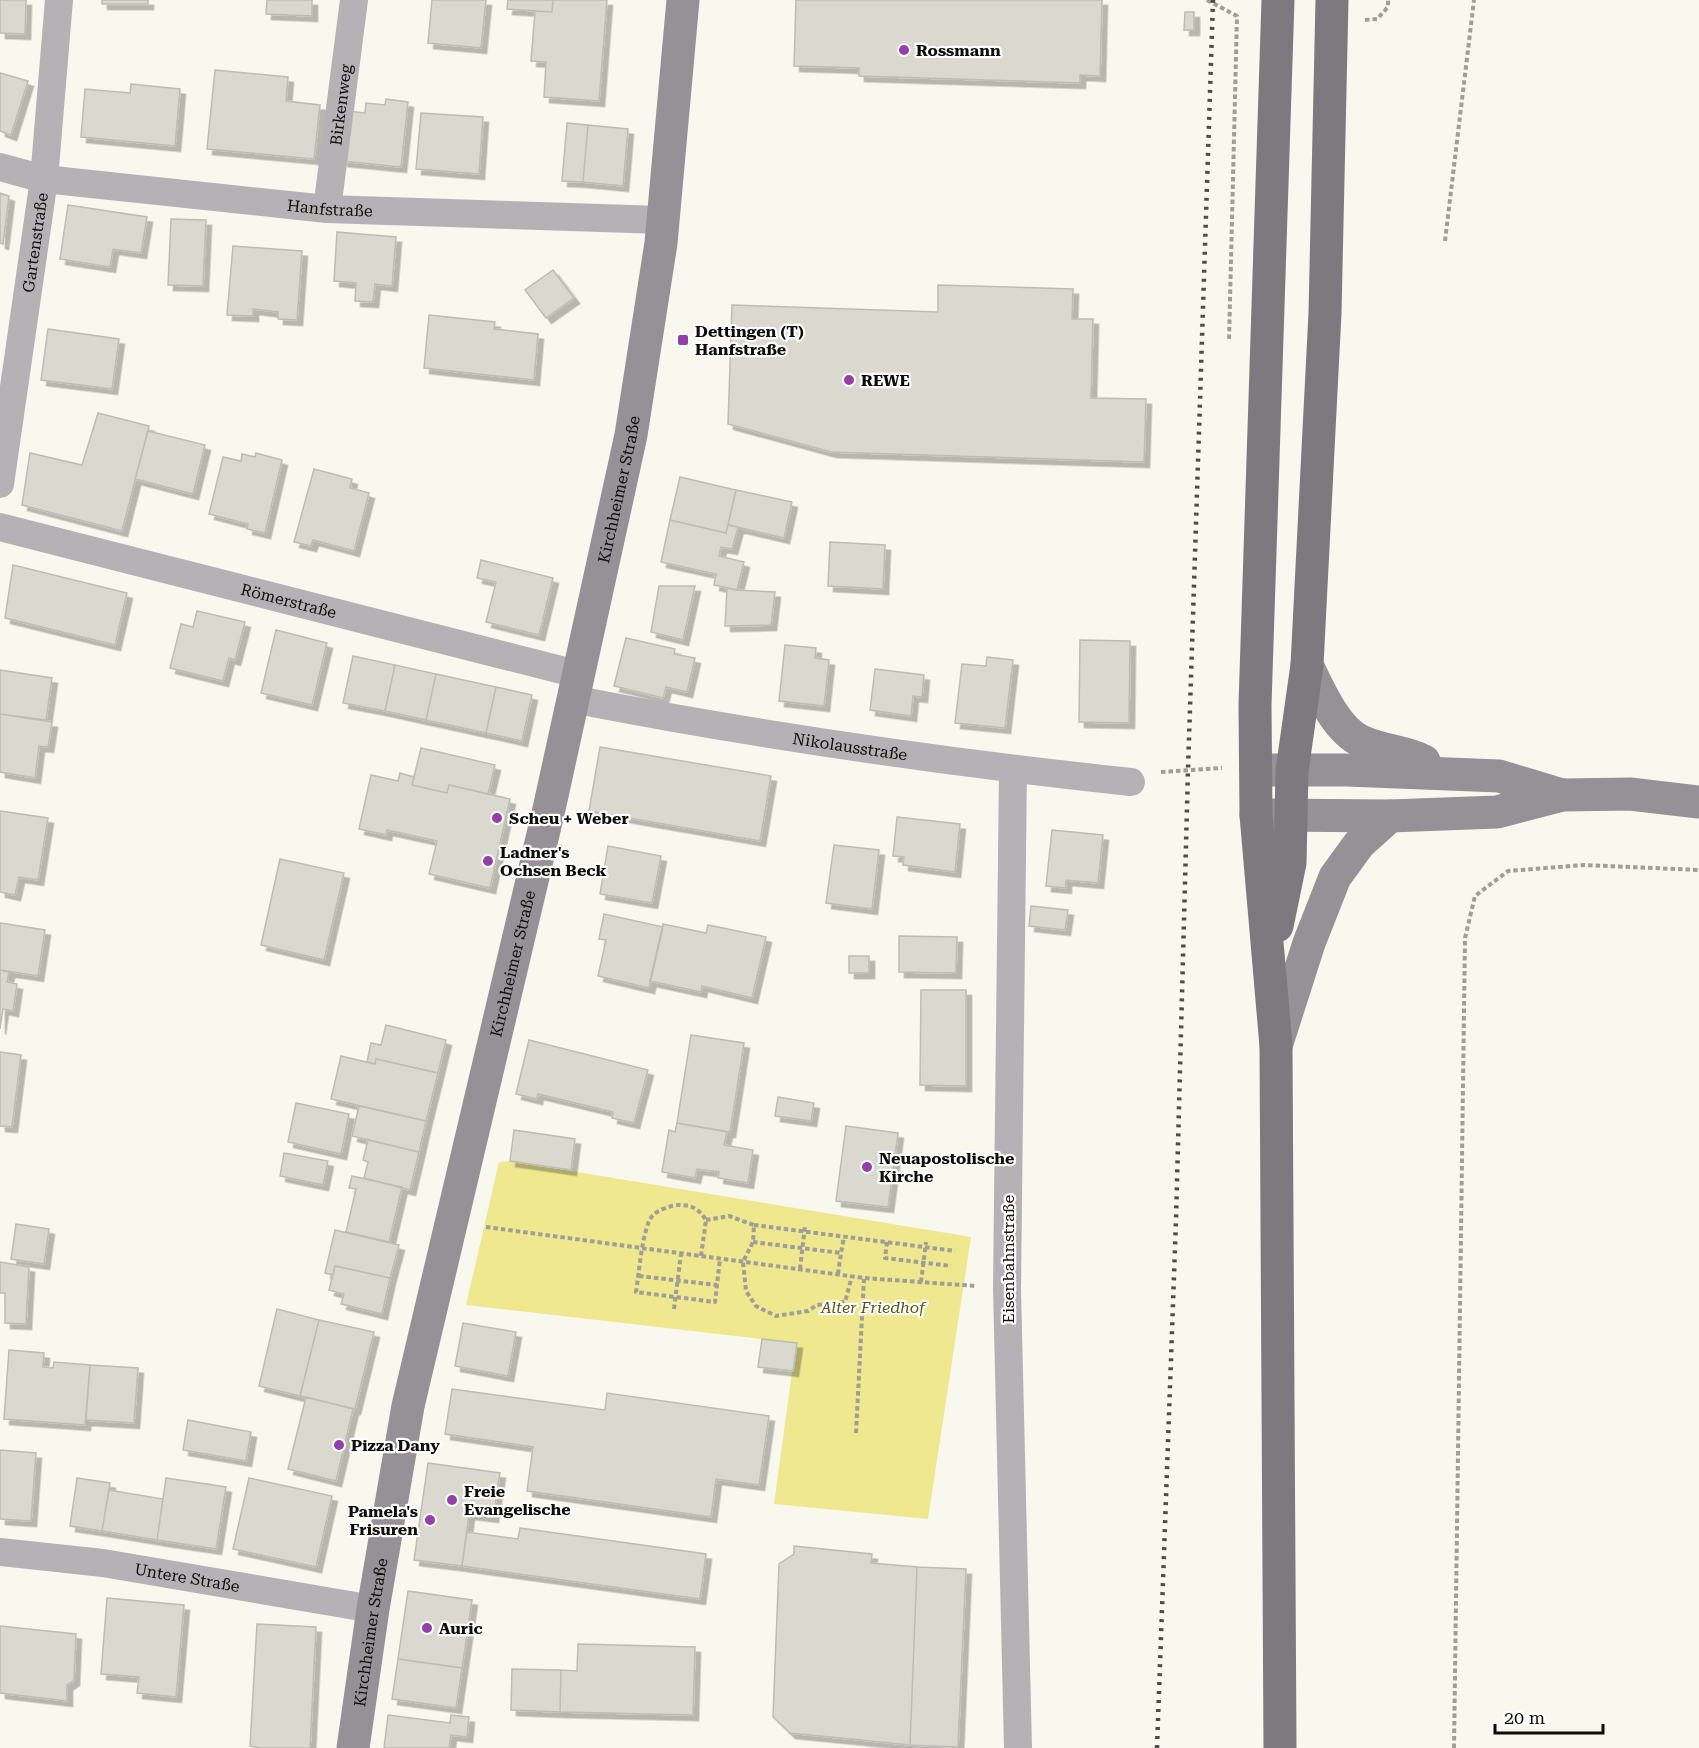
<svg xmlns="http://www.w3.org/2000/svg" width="1699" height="1748" viewBox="0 0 1699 1748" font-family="'Roboto Serif',serif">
<defs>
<filter id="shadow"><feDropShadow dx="5.5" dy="5.5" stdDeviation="0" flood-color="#0004"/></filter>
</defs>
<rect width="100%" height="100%" fill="#f9f8ef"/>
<!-- green -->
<path fill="#efe88f" d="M510 1161 971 1237 928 1519 774 1504 796 1343 466 1305 499 1162Z"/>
<!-- building -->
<path fill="#d9d9cf" stroke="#bdbdb4" stroke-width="1.5" filter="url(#shadow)" d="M0 0H26L25 34 0 33Z
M102 0H148V4H102Z
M267 0H312V16L266 14Z
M432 0H486L481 48 428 43Z
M508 0H553L552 12 507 9Z
M553 0H607L599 101 544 97 546 62 531 61 535 11 552 12Z
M796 0H1102L1100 76 1080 75V83L859 76V68L794 66Z
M1185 12H1194V30H1184Z
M215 70 288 77 286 101 320 105 314 159 207 149Z
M0 73 28 81 11 135 0 131Z
M131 84 180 89 175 146 81 137 85 89 130 93Z
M386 99 408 102 401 167 342 161 347 111 365 113 366 103 385 105Z
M421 113 483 117 479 174 416 169Z
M567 123 588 125 583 182 562 181Z
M588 125 628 129 623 186 583 182Z
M0 193 9 196 3 244 0 243Z
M68 205 147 217 141 253 113 249 110 267 60 259Z
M171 219 206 220 203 286 168 285Z
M337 232 396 237 392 286 375 284 373 302 355 301 356 283 334 281Z
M233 246 302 251 297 320 278 319V312L253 309V316L227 315Z
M553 270 574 298 546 318 525 290Z
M938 285 1073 289 1072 319H1093L1091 398 1146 399 1144 462 831 452 728 424 732 305 938 312Z
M429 315 495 322 494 329 538 334 534 380 424 368Z
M48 329 119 339 112 389 41 380Z
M98 413 149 426 122 531 22 505 30 453 82 465Z
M148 431 205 445 193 494 135 479Z
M256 453 282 460 265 533 247 529 248 524 209 514 223 457 241 461 242 454 255 457Z
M314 469 352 479 350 488 369 493 354 551 313 540 311 546 294 542Z
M680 477 736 490 726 533 670 520Z
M736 490 792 502 784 538 728 525Z
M670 520 726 533 728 525 738 527 732 549 721 547 719 556 744 562 737 590 714 585 716 574 661 562Z
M830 542 885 545 883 589 828 586Z
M481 560 553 578 539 635 486 622 496 582 477 578Z
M13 565 127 593 115 645 5 618Z
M659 586H695L683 640 651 632Z
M727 588 737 590 775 592 771 625 725 626Z
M197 611 245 622 235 660 229 658 223 681 170 668 181 624 193 627Z
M276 630 327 643 312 705 261 693Z
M626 638 675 649 674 654 695 658 687 692 666 687 663 698 614 686Z
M1080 640 1130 641 1129 723 1079 722Z
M785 645 816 648 815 658 829 660 824 706 779 701Z
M353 656 395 665 385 711 343 703Z
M987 657 1013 660 1005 728 955 723 962 664 986 666Z
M395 665 436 674 426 720 385 711Z
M875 669 924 675 922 697 913 696 911 716 870 710Z
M0 670 52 678 46 720 0 714Z
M436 674 496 687 486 733 426 720Z
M496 687 532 695 522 741 486 733Z
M0 714 52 722 48 747 39 746 35 778 0 772Z
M600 747 771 776 760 841 589 811Z
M421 748 495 765 488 794 449 785 447 793 412 785Z
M400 773 414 777 412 785 447 793 449 785 510 799 490 888 429 874 437 841 387 830 386 835 359 829 371 775 398 781Z
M0 811 48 818 38 880 19 877 15 895 0 892Z
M897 817 960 824 955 872 903 865 904 857 893 856Z
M1052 830 1103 835 1098 883 1066 880V888L1046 886Z
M834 845 879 850 872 909 826 903Z
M608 846 661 856 652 903 600 894Z
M280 859 344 873 324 960 261 945Z
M1031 906 1068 910 1065 930 1029 926Z
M604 914 663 927 649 988 598 976 606 940 599 939Z
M0 923 45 930 38 976 0 970Z
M663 924 706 933 708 925 766 937 752 998 702 986 701 992 650 981Z
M899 936 957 937 956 973 899 972Z
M849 956H869V973H849Z
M0 970 9 972 7 982 17 984 13 1011 3 1009 0 1029Z
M921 990H966V1086L920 1085Z
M386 1025 446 1040 438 1073 376 1059 375 1064 367 1062 371 1043 381 1045Z
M691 1035 744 1043 730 1132 677 1123Z
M529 1040 648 1070 634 1123 612 1118 613 1112 538 1094 537 1099 516 1094Z
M0 1052 21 1055 12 1127 0 1126Z
M341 1056 375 1064 376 1059 438 1073 426 1121 331 1099Z
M778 1097 814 1103 811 1121 775 1116Z
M296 1103 349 1114 341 1154 288 1142Z
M359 1106 426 1121 419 1152 352 1136Z
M677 1123 727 1132 724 1145 753 1150 748 1183 718 1178 719 1172 697 1169 695 1178 662 1172 669 1130 675 1132Z
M846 1126 898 1133 888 1207 836 1201Z
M514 1130 575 1139 571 1170 510 1161Z
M368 1140 419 1152 410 1190 364 1178 368 1162 363 1160Z
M284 1153 328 1161 323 1185 280 1176Z
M352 1176 402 1187 389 1242 346 1232 356 1189 349 1188Z
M16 1224 49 1229 44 1264 11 1259Z
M335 1230 399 1245 390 1278 335 1266 333 1275 325 1273Z
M0 1262 29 1267 26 1324 5 1323V1293H0Z
M335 1266 390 1278 382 1314 341 1304 344 1294 329 1290Z
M277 1309 319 1320 300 1396 259 1386Z
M319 1320 374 1332 355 1409 300 1396Z
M463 1323 516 1332 508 1376 455 1366Z
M762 1339 797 1343 793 1371 758 1367Z
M9 1350 44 1353 43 1367 53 1368 54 1362 90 1365 85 1425 4 1419Z
M90 1365 138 1368 134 1423 86 1420Z
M452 1389 605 1410 607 1393 769 1416 759 1485 716 1479 711 1517 527 1491 533 1447 445 1434Z
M306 1397 353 1409 336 1481 288 1469Z
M188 1420 251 1432 246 1461 183 1450Z
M0 1450 36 1453 31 1521 0 1519Z
M428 1463 500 1473 493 1517 469 1514 462 1566 414 1560Z
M77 1478 110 1483 102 1531 70 1526Z
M166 1478 226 1487 216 1549 157 1540Z
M249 1478 332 1496 316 1567 233 1549Z
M109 1490 163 1499 157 1540 102 1531Z
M520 1528 706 1554 700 1599 462 1566 467 1532 518 1539Z
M794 1546 872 1554 871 1563 917 1567 910 1745 790 1733 773 1717 779 1564 794 1554Z
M917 1567 966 1569 958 1747 910 1745Z
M408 1591 472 1600 462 1668 398 1659Z
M107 1598 184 1605 176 1697 137 1693 139 1677 101 1674Z
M257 1624 316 1627 310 1748H260L250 1746Z
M0 1626 76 1634 74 1680 67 1685V1701L0 1693Z
M578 1644 695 1647 693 1715 560 1712 561 1670 577 1671Z
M398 1659 462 1668 456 1708 392 1699Z
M512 1669 561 1670 560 1712 511 1710Z
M388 1715 450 1723 451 1715 469 1717 467 1737 451 1735 449 1748H384Z"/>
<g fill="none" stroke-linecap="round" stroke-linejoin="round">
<!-- path -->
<path stroke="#9f9e97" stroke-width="4" stroke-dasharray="4.5 3" stroke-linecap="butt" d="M1207 0 1237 16 1229 341
M1365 20 1377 19 1388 7V0
M1445 241 1474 0
M1161 772 1222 768
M706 1220 729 1216 754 1225 753 1242 743 1262 746 1291 756 1306 776 1316 808 1311 817 1305 845 1302 852 1276
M754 1225 955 1251
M486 1227 864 1278 976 1286
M753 1242 841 1253 844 1237
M887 1242 885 1258 951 1266
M701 1256 706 1220C699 1209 692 1205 679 1205 672 1205 658 1210 653 1215 642 1227 639 1275 636 1292L715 1302 720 1259
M800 1269 805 1226
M838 1274 841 1253
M639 1276 717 1285
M921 1282 926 1242
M674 1309 681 1254
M856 1433 864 1278
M1454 1748 1465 938 1475 896 1508 871 1584 865 1699 870"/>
<!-- street -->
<g stroke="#b5b2b6" stroke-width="28">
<path id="s1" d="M0 167 44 179 327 209 662 220"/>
<path id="s2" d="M327 209 354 0"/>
<path id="s3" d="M0 484 44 179 59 0"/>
<path id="s4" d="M0 527 577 674"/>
<path id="s5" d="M572 699C756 735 944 762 1131 782"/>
<path d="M1013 769 1007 1288 1018 1748"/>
<path id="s6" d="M0 1552 103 1563 373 1609"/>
</g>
<!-- secondary -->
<g stroke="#959196" stroke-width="33">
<path d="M1307 665C1318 688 1336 730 1361 741 1381 751 1405 751 1424 761"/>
<path d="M1256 770H1347L1499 776 1562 795"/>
<path d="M1256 815 1390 816 1497 812 1562 795 1630 794 1699 802"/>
<path d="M1276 1046 1309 943 1335 877 1359 844 1390 816"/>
<path id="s7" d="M353 1748 373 1609 408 1406 549 809 631 435 661 243 683 0"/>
</g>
<!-- primary -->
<path stroke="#7e797f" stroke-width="33" d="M1278 0 1255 705 1256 815 1276 1046 1280 1748
M1277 926 1290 863 1292 771 1307 665 1325 313 1332 0"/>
<!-- rail -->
<path stroke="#4d4d48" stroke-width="4.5" stroke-dasharray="3 6" stroke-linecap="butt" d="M1157 1748 1176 1220 1188 770 1213 0"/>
</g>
<!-- markers -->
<g fill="#963eaa" stroke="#fff" stroke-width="2">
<circle cx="904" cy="50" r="6"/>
<rect x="677" y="334" width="12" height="12" rx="3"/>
<circle cx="849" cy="380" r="6"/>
<circle cx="497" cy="818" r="6"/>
<circle cx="488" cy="861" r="6"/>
<circle cx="867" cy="1167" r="6"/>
<circle cx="339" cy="1445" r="6"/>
<circle cx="452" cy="1500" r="6"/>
<circle cx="430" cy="1520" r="6"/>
<circle cx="427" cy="1628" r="6"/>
</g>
<g text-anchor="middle" stroke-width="4.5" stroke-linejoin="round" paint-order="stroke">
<!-- poi labels -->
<g font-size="16" font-weight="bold" fill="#0c0c09" stroke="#fff" text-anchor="start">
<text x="916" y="56">Rossmann</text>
<text x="695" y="337">Dettingen (T)<tspan x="695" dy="18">Hanfstraße</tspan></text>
<text x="861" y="386">REWE</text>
<text x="509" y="824">Scheu + Weber</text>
<text x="500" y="858">Ladner's<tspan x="500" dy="18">Ochsen Beck</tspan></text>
<text x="879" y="1164">Neuapostolische<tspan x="879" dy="18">Kirche</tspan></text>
<text x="351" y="1451">Pizza Dany</text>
<text x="464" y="1497">Freie<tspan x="464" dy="18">Evangelische</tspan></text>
<text x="418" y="1517" text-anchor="end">Pamela's<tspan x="418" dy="18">Frisuren</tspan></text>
<text x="439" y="1634">Auric</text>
</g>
<!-- street labels -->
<g font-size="16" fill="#0c0c09" stroke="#fff">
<text dy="6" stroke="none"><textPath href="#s2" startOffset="105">Birkenweg</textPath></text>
<text dy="6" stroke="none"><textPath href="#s1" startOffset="333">Hanfstraße</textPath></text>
<text dy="6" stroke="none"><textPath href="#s3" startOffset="244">Gartenstraße</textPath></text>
<text dy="6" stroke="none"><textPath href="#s7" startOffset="1287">Kirchheimer Straße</textPath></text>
<text dy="6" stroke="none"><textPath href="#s4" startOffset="298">Römerstraße</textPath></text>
<text dy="6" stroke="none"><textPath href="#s5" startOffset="282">Nikolausstraße</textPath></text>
<text dy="6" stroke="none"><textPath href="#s7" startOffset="801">Kirchheimer Straße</textPath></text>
<text transform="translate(1008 1259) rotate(-90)" y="6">Eisenbahnstraße</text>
<text dy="6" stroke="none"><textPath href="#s6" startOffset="189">Untere Straße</textPath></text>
<text dy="6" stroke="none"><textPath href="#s7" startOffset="117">Kirchheimer Straße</textPath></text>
</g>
<!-- park labels -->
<g font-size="16" font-style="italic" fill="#5b5610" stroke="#fff">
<text x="873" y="1313">Alter Friedhof</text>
</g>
</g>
<!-- scale -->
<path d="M1495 1724v9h108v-9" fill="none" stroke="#0c0c09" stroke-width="3"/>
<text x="1504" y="1724" font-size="18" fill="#0c0c09" stroke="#ffffff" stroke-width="4.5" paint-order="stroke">20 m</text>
</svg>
